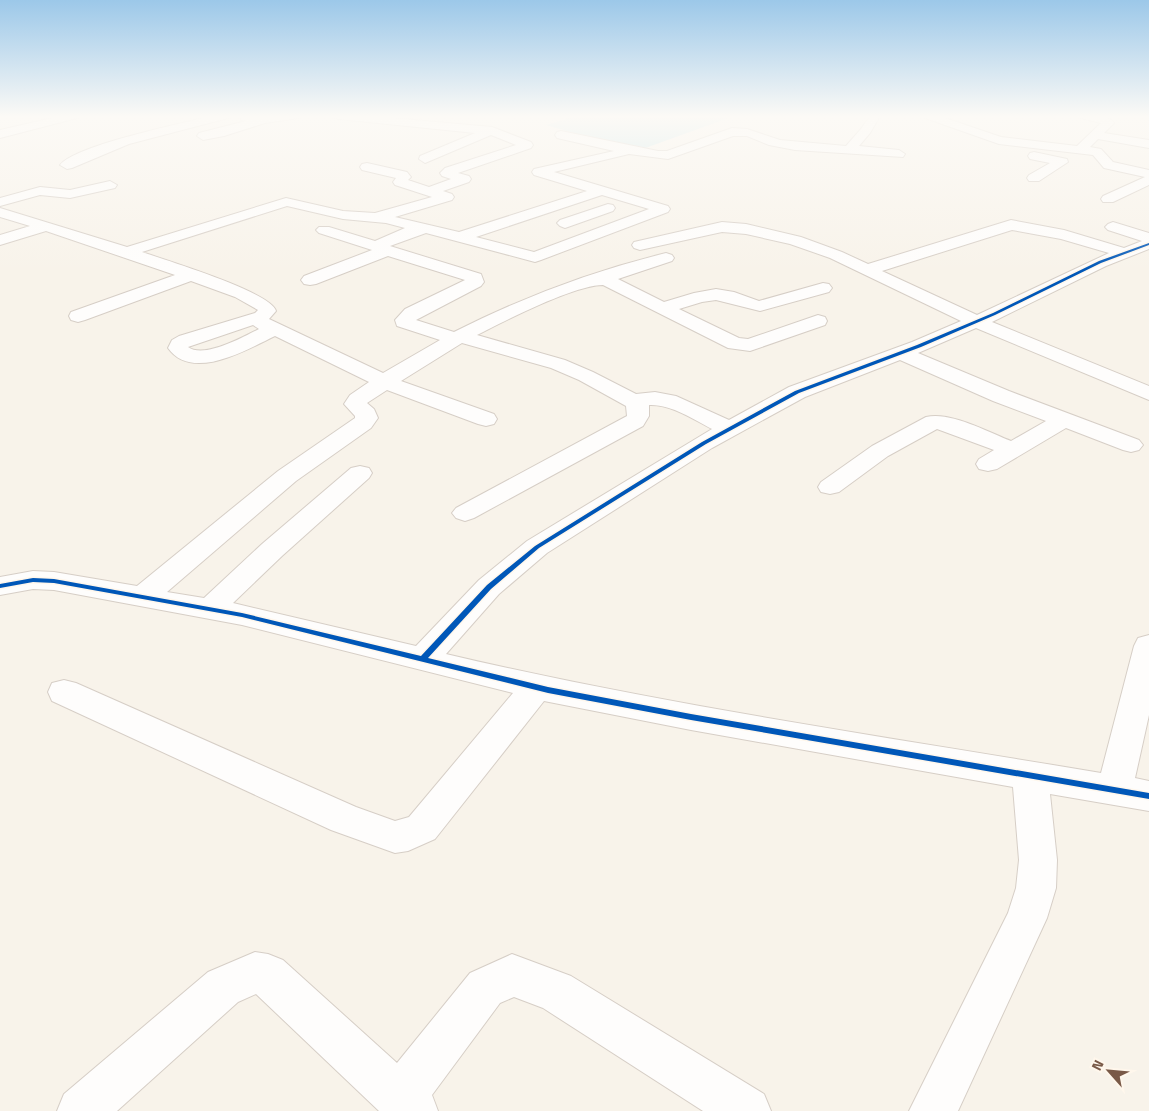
<svg xmlns="http://www.w3.org/2000/svg" width="1149" height="1111" viewBox="0 0 1149 1111" font-family="'Titillium Web',sans-serif">
<rect width="100%" height="100%" fill="#f8f3ea"/>
<!-- water -->
<path fill="#cae7ea" d="M576 116H734L637 151 546 125Z"/>
<g fill="none" stroke-linecap="round" stroke-linejoin="round">
<defs>
<path id="minor" d="M61 116H79L77 118 0 138V130Z
M212 116H230L228 118 129 144 72 168 67 169 60 165C76 145 184 123 212 116Z
M242 116H300L298 118 265 123 224 136 203 140 197 136 199 133 246 121 242 120 240 118Z
M334 116H369L492 127 531 142 533 145 531 148 458 173 469 176 471 179 469 182 443 191 452 194 454 197 452 200 395 217 459 232 587 191 534 175 532 172 534 169 614 151 557 138 555 135 557 132 561 131 658 151H667L732 128 747 129 780 140 846 146 861 129 870 116H880L870 133 859 146 899 150 905 154 903 157 795 150 769 145 747 136H733L668 159 629 154 554 172 668 206 670 209 668 212 541 260 535 262 426 233 390 246 481 274 484 282 481 286 416 320 454 332C521 298 593 271 666 253L672 255 674 258 672 261 618 279 664 302 694 293 716 289 734 292 759 301 823 283 829 284 832 288 829 292 760 311 716 300 702 302 679 309 739 338 748 339 818 315 825 317 827 321 825 325 750 351 728 348 603 285C575 285 504 321 477 335L565 360 593 372 636 394 655 392 676 396 729 420 789 387 912 342 961 321 830 258 790 244 746 234 722 232 640 250 634 248 632 245 634 242 722 222 746 224 801 237 842 252 868 264 1011 220 1064 230 1124 248 1142 241 1108 230 1105 227 1108 224 1113 222 1149 233V249L1106 266 992 322 1149 386V400L976 328 918 353 1009 391 1139 440 1143 445 1139 450 1131 452 1123 450 1066 428 997 469 988 471 979 469 976 464 979 459 994 450 937 429 888 456 839 492 830 494 821 492 818 487 821 482 872 446 926 417C950 411 988 432 1011 441L1046 421 993 401 900 360 805 397 712 448 547 553 499 594 446 654C662 705 882 736 1101 773L1134 646 1138 638 1149 635V715L1135 778 1149 781V811L1050 794 1057 860 1056 888 1047 918 958 1111H909L1008 913 1016 888 1019 860 1013 787 691 730 544 701 435 839 408 851 395 853 331 830 52 701 48 692 52 683 64 680 76 683 356 807 395 821 409 817 513 693 242 625 54 590 33 589 0 595V577L33 571 54 572 137 586 278 471 355 418V416L344 404 350 395 369 382 275 336C246 350 192 382 168 348L172 340 179 336 255 313 258 310 235 297 191 281 85 320 78 322 71 320 69 316 71 312 175 275 46 231 0 245V235L30 226 0 217V208L127 247 286 198 343 211 375 213 432 197 395 185 393 182 396 178 362 170 360 167 362 164 367 163 407 172 411 177 408 180 429 187 451 179 442 176 440 173 445 168 516 145 491 135 425 163 419 159 420 156 475 133 339 119 335 118ZM602 195 649 209 534 252 476 237ZM287 206 343 219 386 223 405 228 375 241 329 227H319L316 230 319 233 372 250 304 276 301 280 304 284 310 285 316 284 388 256 465 280 405 309 395 320 397 326 440 340 383 373 269 319 276 311C271 292 165 260 142 252ZM1012 230 1061 239 1109 253 977 315 882 271ZM253 325 259 329C243 337 204 359 188 347ZM462 343 551 368 579 380 626 406 627 416 456 508 452 513 456 518 465 521 474 518 643 426 649 416V405C671 404 693 419 712 429L527 541 479 580 416 646 233 603 282 556 369 478 372 473 369 468 360 466 351 468 262 544 204 598 167 592 296 481 371 428 378 418 374 409 367 403 387 390 478 424 486 426 494 424 497 419 494 414 401 381Z
M923 116H939L1001 137 1077 146 1101 123 1081 118 1080 116C1091 116 1106 113 1114 123L1104 133 1149 140V148L1098 139 1090 147 1101 149 1113 162 1149 170V185L1113 202H1103L1101 199 1103 196 1145 177 1104 168 1093 155 999 144 925 118Z
M1034 152 1067 159 1068 162 1039 181H1029L1027 178 1029 175 1050 163 1030 159 1028 156 1030 153Z
M110 181 117 185 115 188 70 198 40 195 0 206V198L40 187 70 190Z
M608 204 613 205 615 208 613 211 565 228 560 226 557 223 560 220Z
M255 952 268 954 283 960 397 1063 470 973 512 954 571 976 764 1094 771 1111H703L543 1008 514 997 500 1003 432 1095 438 1111H379L256 994 238 1002 117 1111H57L64 1094 208 972Z"/>
</defs>
<!-- minor casing -->
<use href="#minor" stroke="#d6cec6" stroke-width="2"/>
<!-- minor -->
<use href="#minor" fill="#fefdfc" fill-rule="evenodd"/>
<defs>
<path id="cycleway" d="M1149 243V245L1101 263 995 315 921 347 799 393 706 444 539 548 491 589 428 658 548 687 691 714 1149 793V799L691 720 548 693 242 617 54 583 33 582 0 588V584L33 578 54 579 242 613 421 656 487 585 535 546 702 442 795 391 917 345 993 313 1099 261Z"/>
</defs>
<!-- cycleway casing -->
<use href="#cycleway" stroke="#fff7ec" stroke-width="3"/>
<!-- cycleway -->
<use href="#cycleway" fill="#0057b8" fill-rule="evenodd"/>
</g>
<!-- sky -->
<linearGradient id="sky" x2="0" y2="1"><stop stop-color="#9cc8e9"/><stop offset="0.43" stop-color="#fcfaf6"/><stop offset="1" stop-color="#fcfaf6" stop-opacity="0"/></linearGradient>
<rect width="1149" height="271" fill="url(#sky)"/>
<!-- north arrow -->
<g transform="translate(1109 1071) rotate(297)" stroke="#fff7ec" stroke-width="4" paint-order="stroke">
<path d="M0-4L9 19L0 12L-9 19Z" fill="#795947"/>
<text y="-8" font-size="14" font-weight="bold" text-anchor="middle" fill="#795947">N</text>
</g>
</svg>
